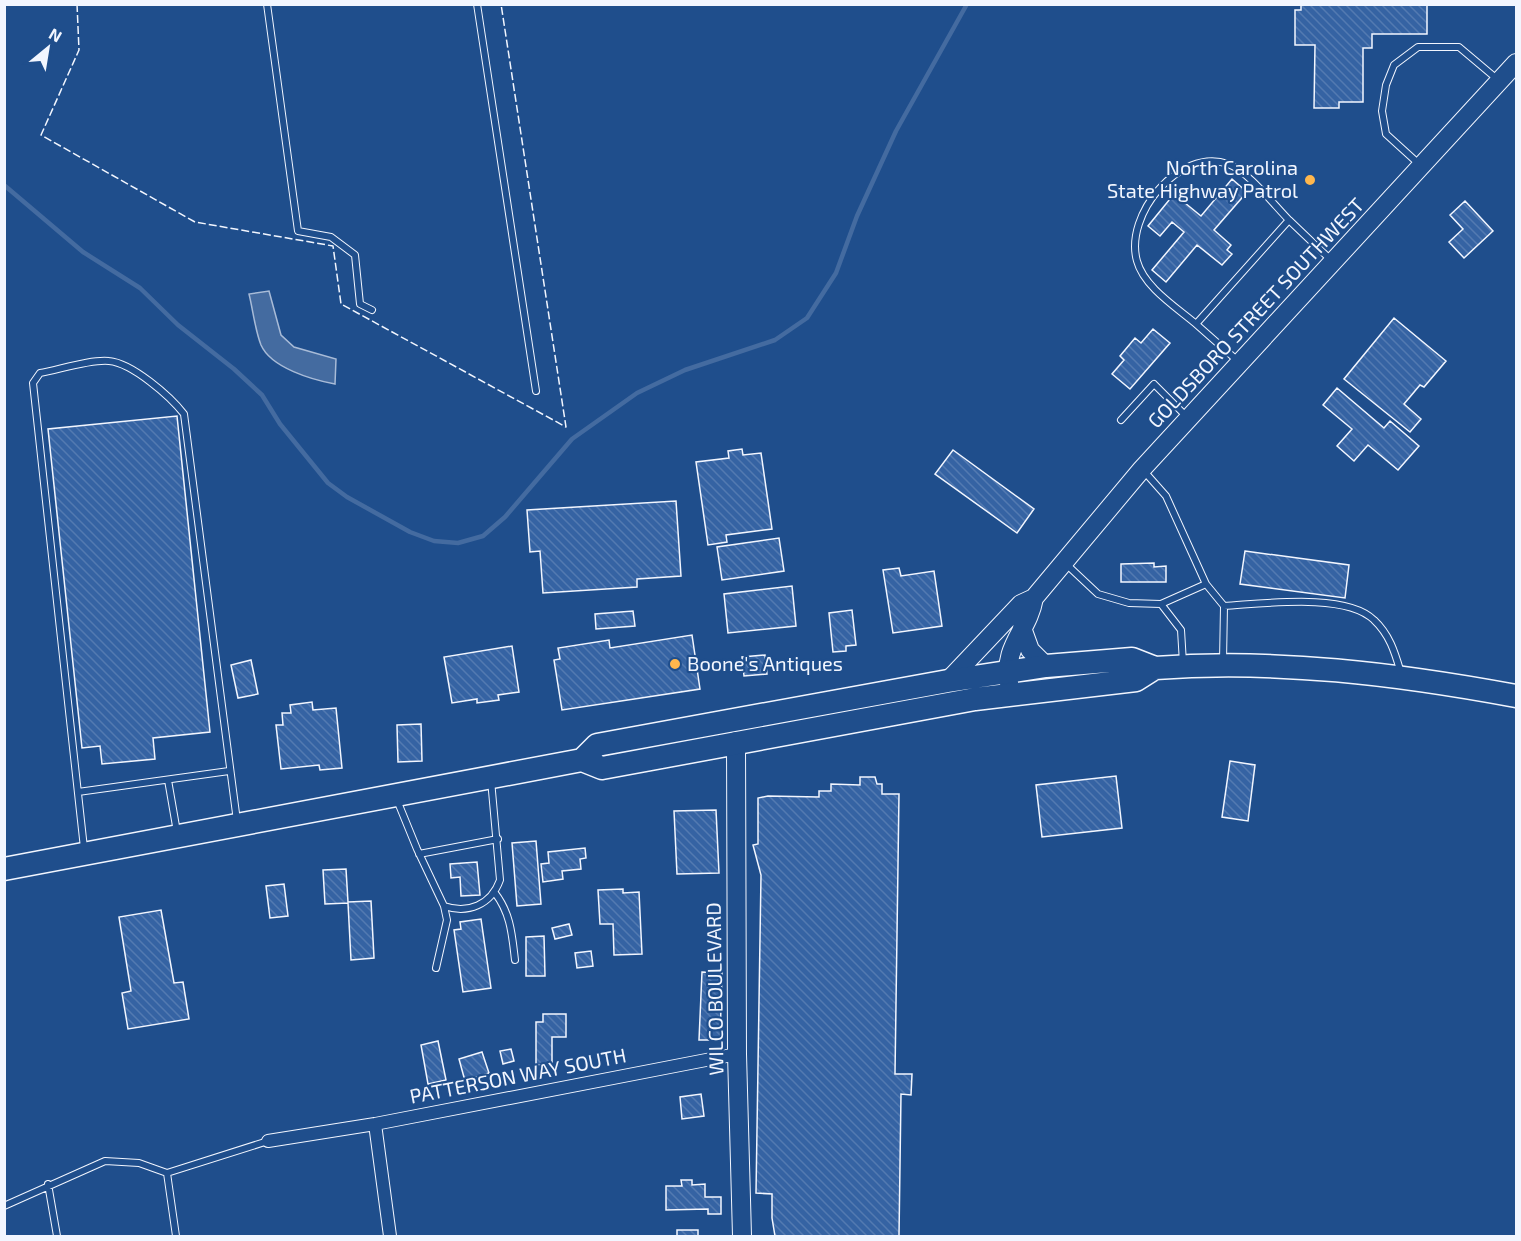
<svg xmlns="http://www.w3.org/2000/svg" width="1521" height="1241" viewBox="0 0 1521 1241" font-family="'Exo 2',sans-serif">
<defs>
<pattern id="building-back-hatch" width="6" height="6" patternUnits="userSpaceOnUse" patternTransform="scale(1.5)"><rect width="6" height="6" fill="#3563a3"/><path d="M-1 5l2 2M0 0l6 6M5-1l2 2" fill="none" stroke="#537ab1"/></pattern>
</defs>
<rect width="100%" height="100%" fill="#1f4e8c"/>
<!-- water -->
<path fill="#446ba0" stroke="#a8bbd7" stroke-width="1.5" d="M269 291 281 335 294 347 336 359 335 384C313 380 271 368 261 345 255 330 253 310 249 294Z"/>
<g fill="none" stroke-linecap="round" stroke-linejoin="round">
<!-- stream -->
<path stroke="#446ba0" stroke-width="4.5" d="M4 185 83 252 140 288 178 325 234 369 262 395 280 424 328 483 347 497 410 532 434 541 458 543 483 536 505 517 572 439 637 393 685 370 775 340 807 318 836 273 857 216 896 131 967 4"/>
</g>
<!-- building -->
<path fill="url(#building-back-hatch)" stroke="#f2f6ff" stroke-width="1.5" d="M1301 4H1430L1427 6V34H1372V48H1363V102H1339V108H1314L1315 45H1295V10H1301Z
M1232 179 1247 192 1214 230 1231 245 1227 250 1232 254 1222 265 1197 245 1166 282 1152 270 1184 232 1172 222 1160 236 1148 226 1174 194 1201 216Z
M1465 201 1493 231 1464 258 1449 242 1463 229 1450 215Z
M1394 318 1446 361 1424 387 1420 385 1404 404 1421 419 1410 432 1344 379Z
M1153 329 1170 343 1130 389 1112 374 1124 360 1120 356 1135 338 1141 343Z
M1337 388 1384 428 1390 421 1419 446 1398 470 1368 445 1354 461 1337 446 1352 429 1323 405Z
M177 416 210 732 153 738 155 759 102 764 100 746 82 748 48 429Z
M742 449 743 455 761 453 772 529 726 535 727 542 708 545 696 462 729 458 728 451Z
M953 450 1034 509 1017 533 935 474Z
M676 501 681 576 637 579V587L543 593 540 551 530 552 527 510Z
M779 538 784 571 722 580 717 547Z
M1245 551 1349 565 1345 598 1240 584Z
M1154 563V567L1166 566V582H1121V564Z
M899 568 901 576 934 571 942 626 893 633 883 570Z
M792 586 796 626 728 633 724 594Z
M852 610 856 645 846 646V651L833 652 829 613Z
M633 611 635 626 596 629 595 614Z
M692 635 700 689 562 710 554 660 560 659 558 648 609 640 610 648Z
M512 646 519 692 498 695 499 700 477 703V699L452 703 444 657Z
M765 655 767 674 744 676 742 657Z
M251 660 258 694 238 698 231 665Z
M312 702 313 710 336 708 342 768 320 770 319 765 281 769 276 725H283L282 713H291L290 705Z
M421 724 422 761 398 762 397 725Z
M1230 761 1255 765 1248 821 1222 817Z
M1116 776 1122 828 1042 837 1036 785Z
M860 777H875L877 784H882V794H899L895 1074H912L911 1095 901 1094 899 1236H775L772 1218V1194L756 1193 761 875 753 845 758 844V798L768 796 819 797V791H831V784L860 785Z
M716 810 719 873 677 874 674 811Z
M536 841 541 904 517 906 512 843Z
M585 848 586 858 580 859 581 869 562 871 563 879 543 882 541 864 549 863 548 852Z
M477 862 480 895 461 896 460 877 451 878 450 864Z
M346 869 348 902 371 901 374 958 351 960 348 903 325 904 323 870Z
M284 884 288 916 270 918 266 886Z
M623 889V893L639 892 642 954 614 955 613 924H600L598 890Z
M161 910 174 983 183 982 189 1019 128 1029 122 993 131 991 119 917Z
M481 919 491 988 463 992 454 930 461 929 460 922Z
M569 924 572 935 555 939 552 928Z
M544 936 545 976H526V937Z
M591 951 593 966 577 968 575 953Z
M702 972 722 973 720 1040H699Z
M543 1014H566V1037H552V1065H536V1022H543Z
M438 1041 446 1080 428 1084 421 1045Z
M511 1049 514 1061 503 1064 500 1051Z
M482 1052 489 1073 465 1081 459 1059Z
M701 1094 704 1116 682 1119 680 1097Z
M681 1180H692V1185L705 1184V1197H721V1214H708V1209L666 1210V1186H682Z
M677 1230H698V1236H677Z"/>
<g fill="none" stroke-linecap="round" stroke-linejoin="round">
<defs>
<path id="lane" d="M267 4 298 231 331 237 355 255 360 304 372 310
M477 4 536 391
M1419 164 1386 134 1382 111 1386 85 1394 65 1418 47H1459L1497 79
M1196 324C1176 307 1144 287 1137 261 1124 215 1179 147 1228 164 1248 171 1274 205 1289 220
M1239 362 1196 324 1289 220 1332 261
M1121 420 1154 384 1186 416
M1065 563 1098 594 1129 603 1161 604 1206 584 1166 496 1143 470
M1206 584 1224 606 1223 661
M1161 604 1181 630 1183 663
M1224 606C1261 604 1346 592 1374 620 1390 635 1395 653 1401 673
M168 780 177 832
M78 792 229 771
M397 800 417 849 444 906C468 914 491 905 500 880L491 780
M84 848 33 383 40 373C58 370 91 359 109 361 132 363 170 396 184 414L237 821
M419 854 498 839
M495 893C511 914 512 935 515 960
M436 968 447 920 444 906
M167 1173 176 1236
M48 1184 57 1236
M4 1206 105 1161 139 1163 167 1173 268 1141"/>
<path id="street" d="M375 1124 390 1236
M268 1141 375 1124 737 1054"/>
<path id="secondary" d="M1022 628 1030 650 1046 666
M948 681 1021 604 1034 598 1142 469 1516 63
M1009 683C1003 645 1028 632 1034 598
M736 741 737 1054 742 1236"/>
<path id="highway" d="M582 760 602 768 975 699 1136 680 1155 668
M4 869 582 760 597 745 948 681 1046 666 1132 659 1155 668C1277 659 1397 674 1516 696"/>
</defs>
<!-- lane casing -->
<use href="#lane" stroke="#f2f6ff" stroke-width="8"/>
<!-- street casing -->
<use href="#street" stroke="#f2f6ff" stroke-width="14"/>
<!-- secondary casing -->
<use href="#secondary" stroke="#f2f6ff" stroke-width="20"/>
<!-- highway casing -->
<use href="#highway" stroke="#f2f6ff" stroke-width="25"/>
<!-- lane -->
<use href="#lane" stroke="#1f4e8c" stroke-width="6"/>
<!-- street -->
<use href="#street" stroke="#1f4e8c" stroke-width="12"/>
<!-- secondary -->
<use href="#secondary" stroke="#1f4e8c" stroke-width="18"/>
<!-- highway -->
<use href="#highway" stroke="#1f4e8c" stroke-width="22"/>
<!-- fence -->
<path stroke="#f2f6ff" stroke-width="1.5" stroke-dasharray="8 3" stroke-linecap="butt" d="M77 4 79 50 41 135 195 222 333 246 341 304 566 427 501 4"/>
</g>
<!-- markers -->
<g fill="#ffb74d" stroke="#1f4e8c" stroke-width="2">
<circle cx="1310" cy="180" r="6"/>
<circle cx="675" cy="664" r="6"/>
</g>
<g text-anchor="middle" stroke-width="4.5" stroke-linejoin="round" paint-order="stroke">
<!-- poi labels -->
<g font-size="20" fill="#f2f6ff" stroke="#1f4e8c" text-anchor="end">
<text x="1298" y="175">North Carolina<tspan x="1298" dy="23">State Highway Patrol</tspan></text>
<text x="687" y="671" text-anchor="start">Boone's Antiques</text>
</g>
<!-- street labels -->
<g font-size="20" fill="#f2f6ff" stroke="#1f4e8c">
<text transform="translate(1256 313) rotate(-47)" y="7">GOLDSBORO STREET SOUTHWEST</text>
<text transform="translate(715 989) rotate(-91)" y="7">WILCO BOULEVARD</text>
<text transform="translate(518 1076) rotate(-11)" y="7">PATTERSON WAY SOUTH</text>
</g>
</g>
<!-- border -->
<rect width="1521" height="1241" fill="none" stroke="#f2f6ff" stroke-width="12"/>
<!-- north arrow -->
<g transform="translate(48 48) rotate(30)" stroke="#1f4e8c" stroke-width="4.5" paint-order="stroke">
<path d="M0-4.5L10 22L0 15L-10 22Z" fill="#f2f6ff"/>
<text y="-9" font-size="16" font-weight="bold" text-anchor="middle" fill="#f2f6ff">N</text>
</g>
</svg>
